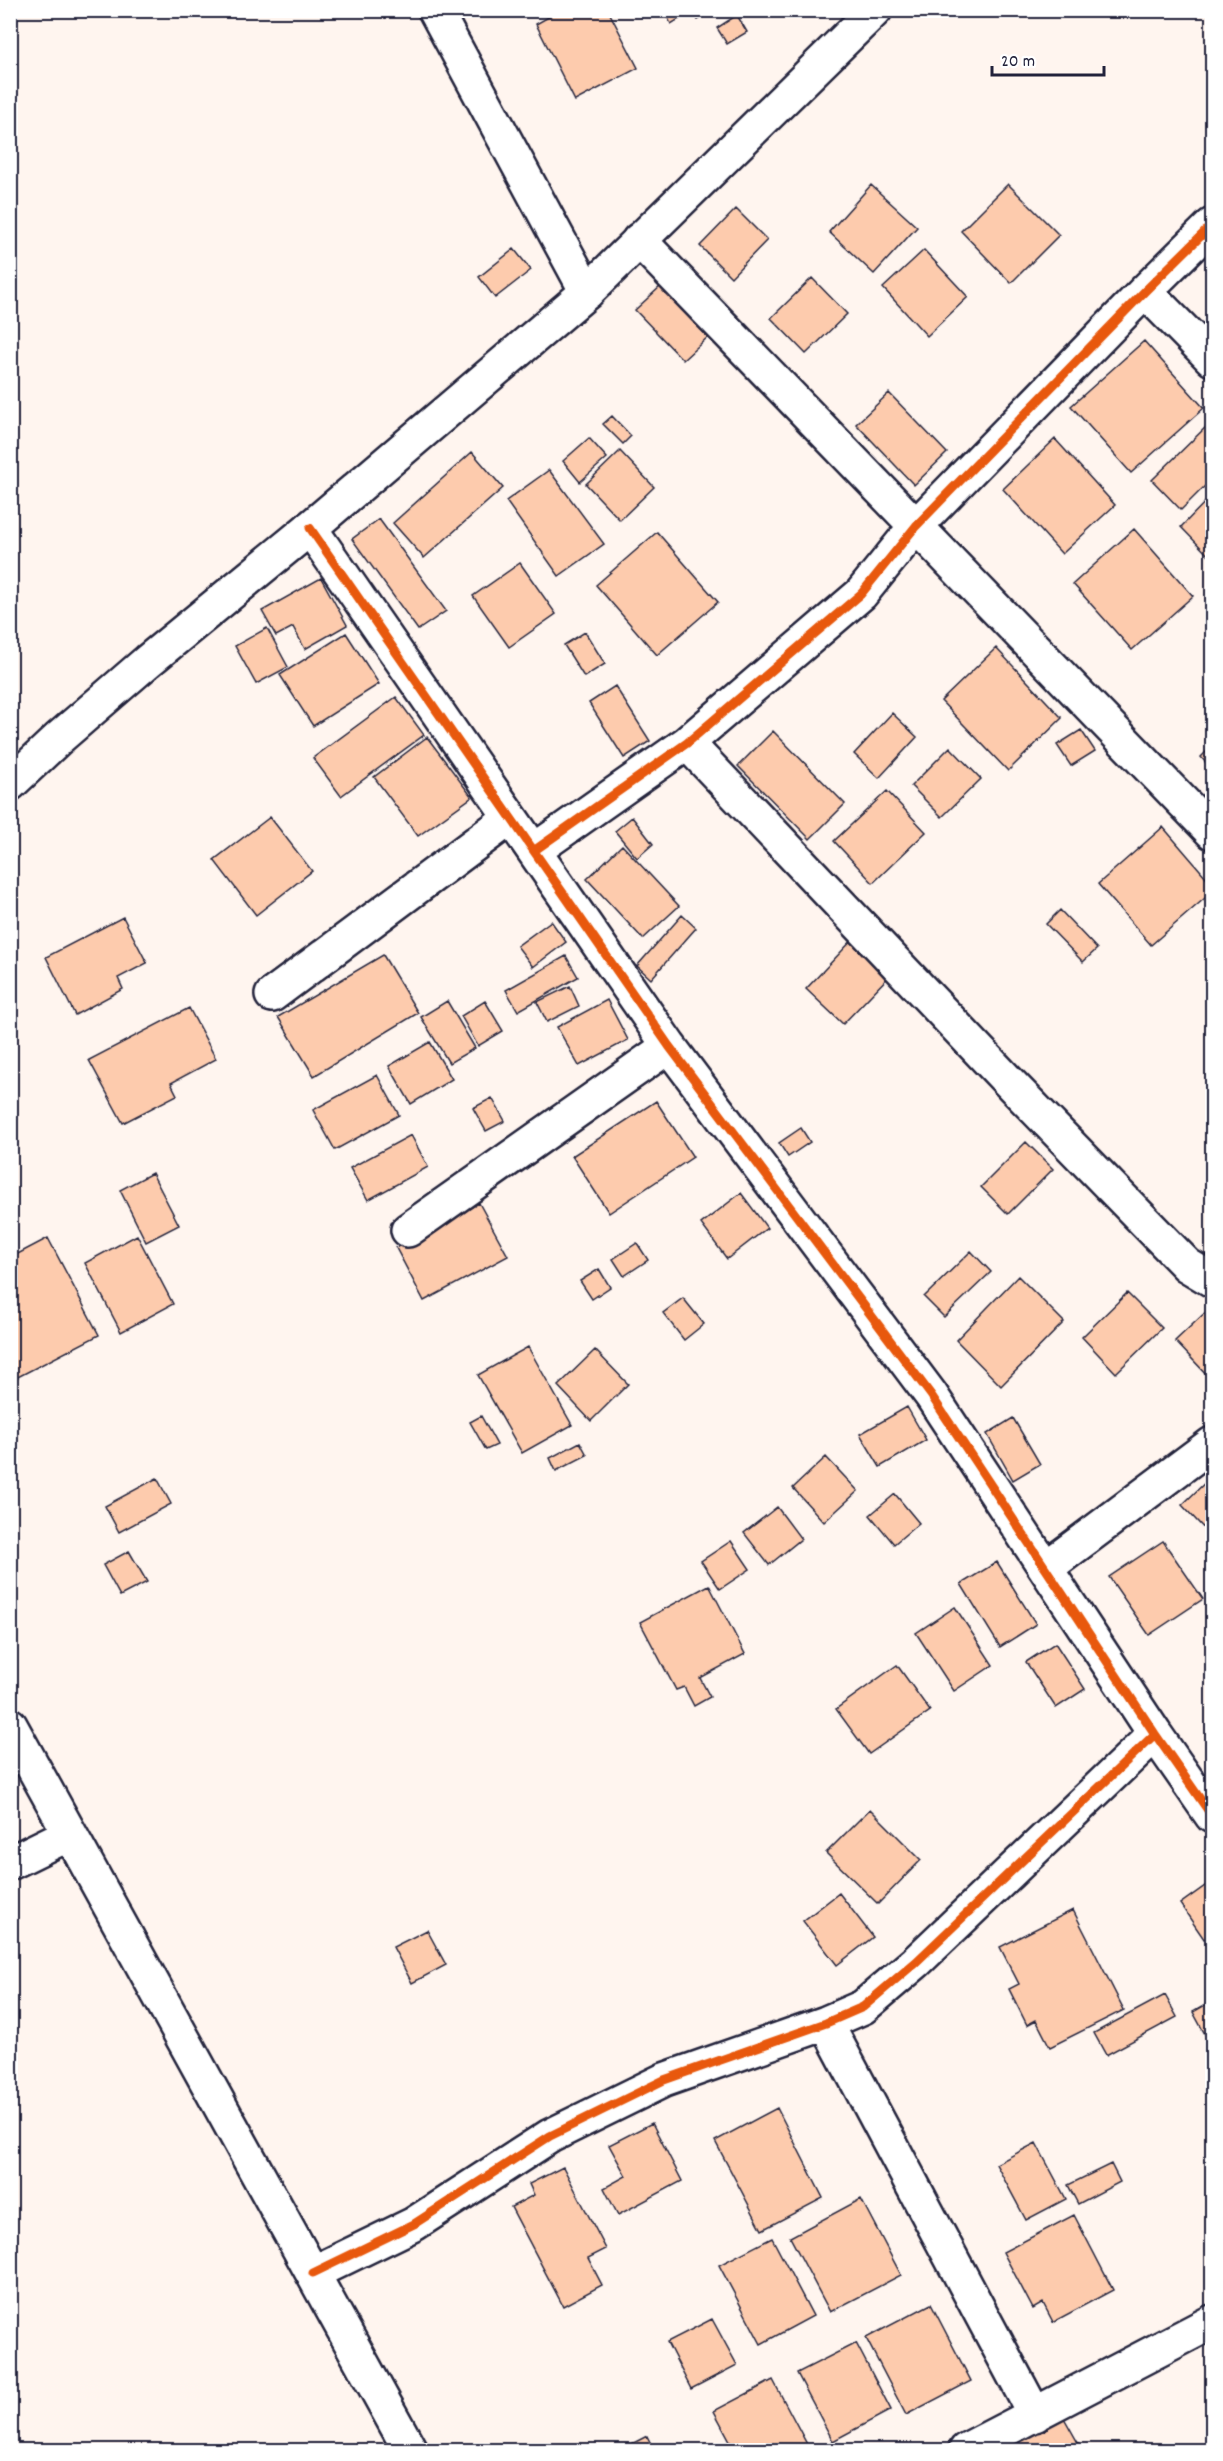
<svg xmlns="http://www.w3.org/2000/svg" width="1223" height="2461" viewBox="0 0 1223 2461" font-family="Dekko,sans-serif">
<rect width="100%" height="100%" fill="#fff5ef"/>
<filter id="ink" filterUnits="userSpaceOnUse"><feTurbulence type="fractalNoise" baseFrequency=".0167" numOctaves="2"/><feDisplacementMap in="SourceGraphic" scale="12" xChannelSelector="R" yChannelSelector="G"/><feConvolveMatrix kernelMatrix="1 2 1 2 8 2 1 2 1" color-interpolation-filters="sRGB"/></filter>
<g filter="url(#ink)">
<!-- building -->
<path fill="#fdcbad" stroke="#22223b" stroke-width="1.5" d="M561 10H608L638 68 575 101 536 24Z
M664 10H694L671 24Z
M693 10H714L698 20Z
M737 15 747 32 727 44 717 28Z
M1008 184 1059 235 1011 283 961 231Z
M871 185 917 227 874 274 829 232Z
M736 209 767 240 731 277 700 246Z
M514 249 531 270 495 298 479 277Z
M924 250 968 297 927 336 883 288Z
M812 278 847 314 806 354 771 318Z
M661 286 709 336 683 360 635 310Z
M1144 341 1204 408 1131 473 1071 406Z
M889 393 947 453 914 485 856 424Z
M612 416 631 436 623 444 603 424Z
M1212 421V479L1181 510 1152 480Z
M589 438 607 458 580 482 563 461Z
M1055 439 1115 505 1062 554 1003 489Z
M620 451 654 487 620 520 586 484Z
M472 452 503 488 424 558 393 523Z
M549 470 604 544 559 576 506 501Z
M1212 495V559L1181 527Z
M379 519 446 611 418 630 352 539Z
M1134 529 1193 596 1132 650 1073 584Z
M657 532 718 602 657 655 596 585Z
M520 563 556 614 509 647 473 596Z
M321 578 347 625 305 649 293 627 276 636 262 611Z
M267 628 288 667 256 684 235 646Z
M585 632 605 664 584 677 564 645Z
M346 633 379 684 313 726 280 675Z
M996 648 1062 718 1008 771 941 701Z
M615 686 650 741 624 758 589 703Z
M396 697 424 735 341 796 313 758Z
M892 713 917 737 879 778 854 754Z
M1081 730 1095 751 1071 766 1057 745Z
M773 731 845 804 810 839 738 766Z
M427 737 472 797 418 836 374 777Z
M1212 746V770L1201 757Z
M950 747 981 779 942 817 911 786Z
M887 791 926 832 873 883 834 841Z
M270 817 312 871 256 915 214 860Z
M632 817 653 844 637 858 615 831Z
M1163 827 1212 884V892L1151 945 1098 884Z
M622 845 679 906 643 939 587 879Z
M1060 910 1097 949 1083 962 1046 924Z
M682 915 696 928 651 979 637 966Z
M123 917 147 963 118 978 123 989 75 1015 46 957Z
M551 921 566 942 533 967 517 946Z
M857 935 894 971 843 1024 806 989Z
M383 955 418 1013 314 1076 278 1017Z
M566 956 578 977 518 1011 506 990Z
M570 986 579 1006 547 1022 537 1002Z
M607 1000 628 1040 579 1066 557 1027Z
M447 1001 475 1048 449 1063 421 1017Z
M485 1001 503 1031 478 1046 461 1016Z
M189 1008 216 1059 171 1083 177 1095 123 1123 89 1060Z
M430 1042 452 1079 411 1104 389 1066Z
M377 1075 399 1115 335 1150 313 1110Z
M492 1098 505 1121 486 1131 473 1108Z
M656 1101 693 1157 609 1213 572 1156Z
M801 1128 810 1142 788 1157 779 1143Z
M411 1135 428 1167 368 1200 350 1168Z
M1026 1142 1053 1169 1008 1214 981 1187Z
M152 1173 179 1225 146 1242 120 1190Z
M741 1193 767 1228 727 1259 701 1224Z
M479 1203 508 1256 424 1301 396 1248Z
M137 1235 173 1304 121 1332 85 1263Z
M48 1238 99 1335 10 1381V1258Z
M637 1243 648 1260 624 1276 613 1259Z
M971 1251 991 1272 944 1317 924 1297Z
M599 1269 610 1287 592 1299 580 1281Z
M1018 1276 1064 1322 1001 1386 956 1340Z
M1127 1293 1162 1328 1116 1373 1082 1337Z
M683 1298 704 1324 684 1340 663 1313Z
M1210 1308 1212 1310V1380L1175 1341Z
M528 1347 572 1425 522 1453 478 1375Z
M595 1350 628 1384 591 1421 558 1386Z
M907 1407 926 1440 880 1467 860 1434Z
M481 1416 497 1445 486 1450 470 1422Z
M1013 1418 1040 1464 1013 1480 987 1434Z
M580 1442 587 1455 556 1471 550 1458Z
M826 1457 858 1491 824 1522 793 1488Z
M1212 1476V1537L1182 1505Z
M157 1478 171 1504 119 1532 105 1506Z
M895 1494 919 1523 894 1544 870 1515Z
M777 1507 801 1539 769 1565 744 1533Z
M731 1541 750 1569 720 1589 701 1561Z
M1163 1541 1203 1599 1149 1635 1109 1577Z
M129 1551 147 1582 120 1596 103 1565Z
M997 1562 1036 1624 1000 1647 961 1584Z
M709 1585 745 1654 700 1678 710 1697 694 1706 684 1687 676 1690 640 1622Z
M955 1607 993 1665 954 1691 916 1633Z
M1055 1643 1085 1689 1056 1708 1026 1662Z
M897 1665 930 1711 869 1754 836 1709Z
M870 1809 921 1860 878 1904 826 1853Z
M1212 1881V1933L1204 1939 1180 1904Z
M839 1893 873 1937 837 1965 803 1921Z
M1073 1910 1124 2010 1050 2047 1036 2020 1027 2025 1009 1989 1019 1984 1000 1947Z
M427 1930 446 1965 412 1983 393 1947Z
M1165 1995 1177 2017 1106 2055 1094 2033Z
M1212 2001V2047L1193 2012Z
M777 2108 823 2198 762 2230 715 2141Z
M652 2123 682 2181 618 2215 604 2188 626 2176 609 2145Z
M1036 2143 1066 2199 1026 2220 996 2164Z
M1111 2164 1120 2182 1078 2204 1068 2185Z
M563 2167 606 2249 588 2258 602 2285 563 2306 511 2207 534 2195 529 2184Z
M861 2199 901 2275 830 2312 790 2237Z
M1074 2215 1113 2290 1053 2322 1043 2303 1033 2309 1003 2252Z
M772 2238 813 2316 761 2344 719 2265Z
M931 2304 971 2381 906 2415 866 2338Z
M712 2319 737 2365 691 2389 667 2342Z
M856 2343 891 2410 833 2441 797 2373Z
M773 2380 810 2450H735L714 2411Z
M1059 2409 1082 2450H1023L1014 2435Z
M647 2436 654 2450H620Z"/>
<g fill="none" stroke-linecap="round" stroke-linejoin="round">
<defs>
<path id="street" d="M435 10 587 292
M639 240 1212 832
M1145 291 1212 359
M310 528 669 1046 931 1395 1155 1734 1212 1816
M687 743 1005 1078 1187 1265 1212 1280
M535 850 687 743 861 594 916 526 1145 291 1212 225
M272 995 510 818
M408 1230 669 1046
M1046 1568 1212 1444
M10 1725 410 2450
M10 1863 69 1834
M826 2023 1035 2415
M313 2273 414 2224 550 2136 664 2080 826 2023 863 2007 916 1962 1155 1734
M966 2450 1212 2322"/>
<path id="secondary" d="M10 784 59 738 148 661 310 528 587 292 875 10"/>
</defs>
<!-- street casing -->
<use href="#street" stroke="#22223b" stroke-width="38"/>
<!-- secondary casing -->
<use href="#secondary" stroke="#22223b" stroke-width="38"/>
<!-- street -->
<use href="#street" stroke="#fff" stroke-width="33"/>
<!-- secondary -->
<use href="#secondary" stroke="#fff" stroke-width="33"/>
<defs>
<path id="cycleway" d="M310 528 669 1046 931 1395 1155 1734 1212 1816
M535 850 687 743 861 594 916 526 1145 291 1212 225
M313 2273 414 2224 550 2136 664 2080 826 2023 863 2007 916 1962 1155 1734"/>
</defs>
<!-- cycleway casing -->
<use href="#cycleway" stroke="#fff" stroke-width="13"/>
<!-- cycleway -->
<use href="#cycleway" stroke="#e8590c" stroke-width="9"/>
</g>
</g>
<!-- margin -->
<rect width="1223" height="2461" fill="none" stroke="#fff" stroke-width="36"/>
<rect x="18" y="18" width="1187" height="2425" fill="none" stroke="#22223b" stroke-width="2" filter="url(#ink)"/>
<!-- scale -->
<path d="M992 66v9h112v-9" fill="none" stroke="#22223b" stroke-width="3"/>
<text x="1001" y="66" font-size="18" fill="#22223b" stroke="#ffffff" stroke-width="4.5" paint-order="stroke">20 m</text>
</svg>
